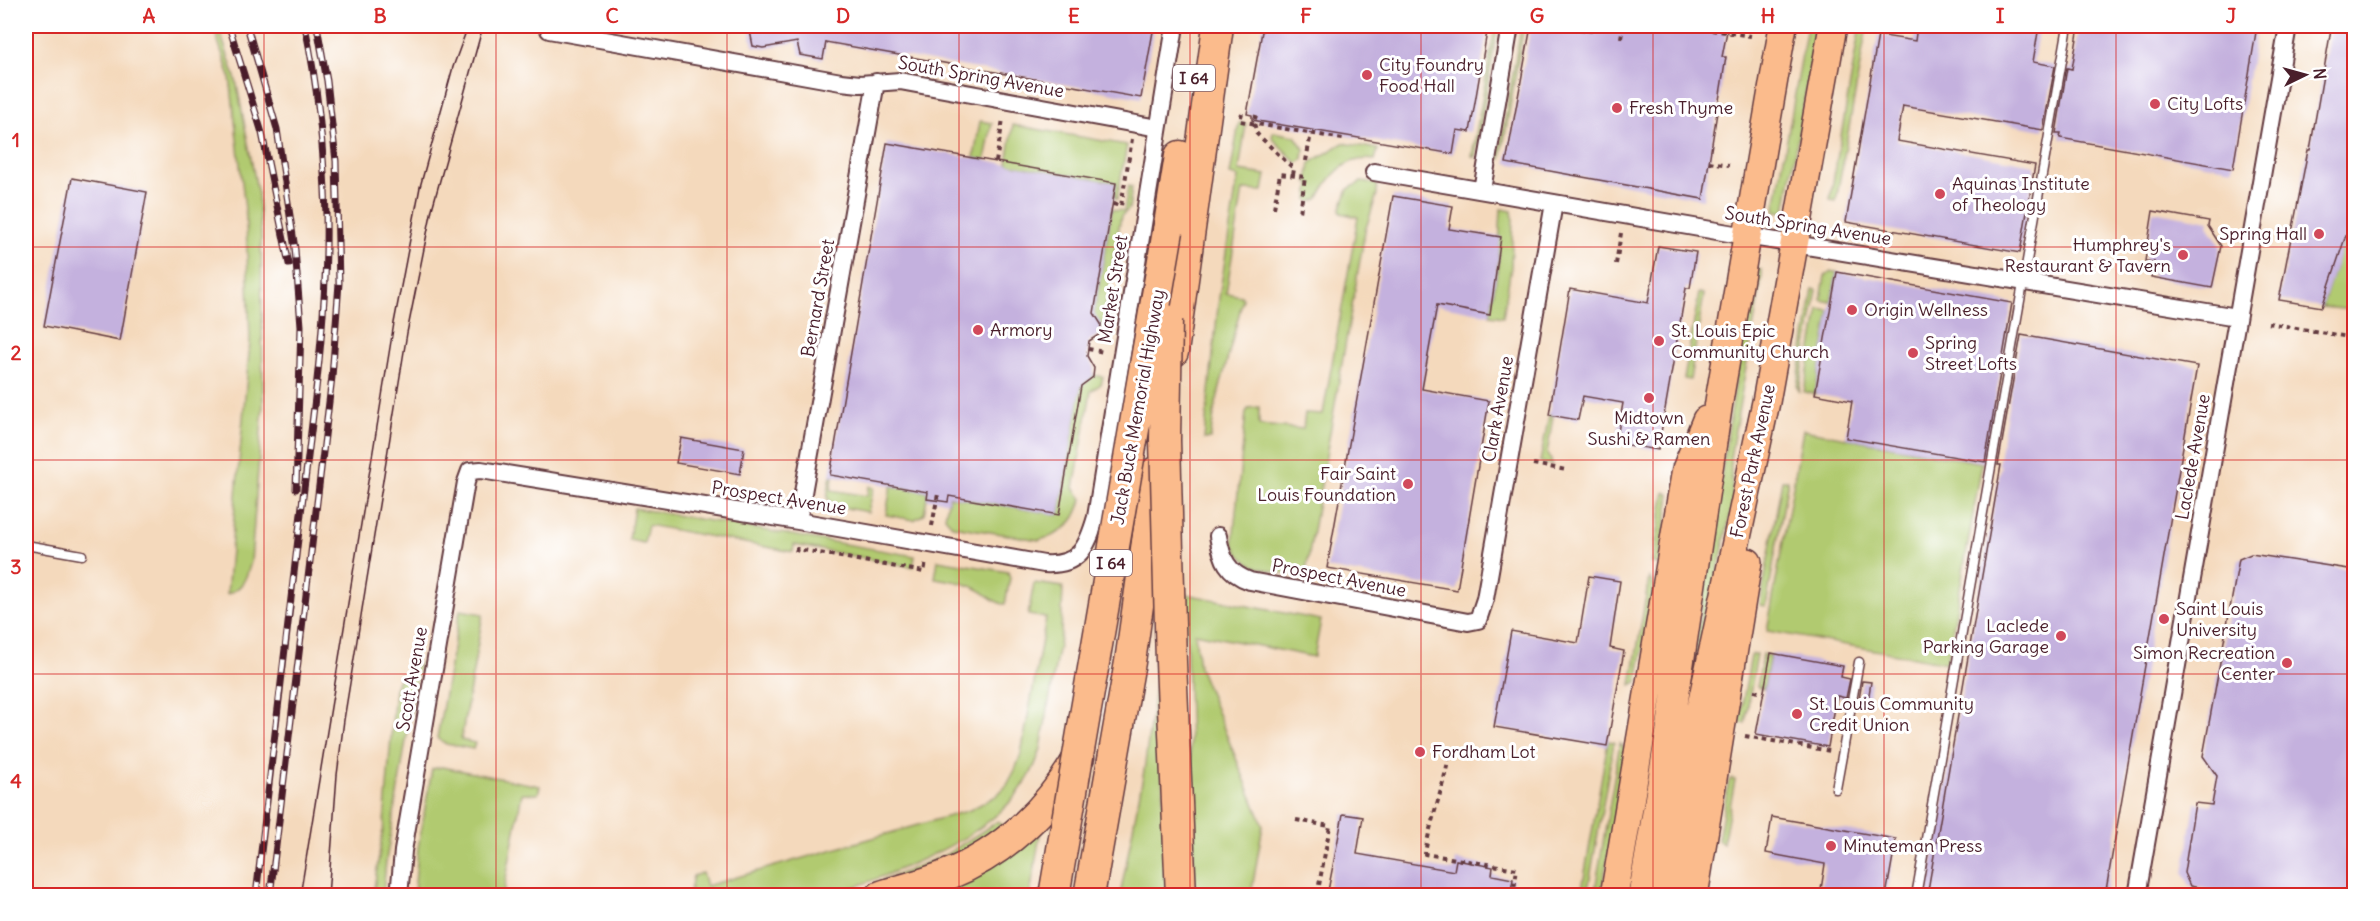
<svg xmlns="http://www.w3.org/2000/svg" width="2380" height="921" viewBox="0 0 2380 921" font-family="Delius,sans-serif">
<rect width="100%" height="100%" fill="#fff"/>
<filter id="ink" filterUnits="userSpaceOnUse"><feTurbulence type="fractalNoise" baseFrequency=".0167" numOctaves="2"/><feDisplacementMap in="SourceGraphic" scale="12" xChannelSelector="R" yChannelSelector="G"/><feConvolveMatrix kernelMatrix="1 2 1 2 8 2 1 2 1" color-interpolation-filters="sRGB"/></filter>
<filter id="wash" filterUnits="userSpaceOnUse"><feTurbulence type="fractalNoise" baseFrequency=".008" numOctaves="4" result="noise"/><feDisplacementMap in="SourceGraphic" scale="24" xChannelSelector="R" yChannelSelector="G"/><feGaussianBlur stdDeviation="1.35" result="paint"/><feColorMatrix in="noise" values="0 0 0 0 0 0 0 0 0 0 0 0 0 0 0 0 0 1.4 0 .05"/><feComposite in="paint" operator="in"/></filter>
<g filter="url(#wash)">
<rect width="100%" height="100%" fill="#f4d9bc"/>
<!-- green -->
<path fill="#b1ca6f" stroke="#7e744d" stroke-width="1.5" d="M213 26H218L236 80 258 195 261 235 263 404 251 562C246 578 244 588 227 594L250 342 246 218 230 77Z
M1495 26H1498L1475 157 1472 156Z
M1521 26H1524L1501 159H1498Z
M1807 26H1817L1785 212 1775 211 1776 202Z
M1860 26H1867L1836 201 1830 200Z
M980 121 992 123 985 160 974 158Z
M1239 123 1246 124 1239 171 1266 175 1263 191 1243 190 1226 293 1241 296 1243 299 1216 403 1210 439H1204L1219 298 1238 177 1230 175Z
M1013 125 1127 145 1117 199 1114 198 1116 183 1007 164Z
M1273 132 1295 136 1304 149 1303 159 1297 163 1272 138Z
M1343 143 1378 149 1375 160C1346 155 1330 175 1318 199L1311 202 1308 200 1310 183H1307L1310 163Z
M1361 182 1377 184V194L1365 231 1305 577C1277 571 1243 573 1233 542L1246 412 1249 408 1259 407V425L1303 429 1305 413 1323 414 1358 217 1341 213 1340 210 1348 189Z
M1128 186 1132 187 1129 209 1121 216 1105 311 1113 320 1111 328 1101 327 1099 320 1093 319 1112 209 1124 211Z
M2354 208V310L2322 307Z
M1501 209 1512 211 1513 218 1511 267 1503 317 1490 315 1498 267Z
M1753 268 1762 270V278L1730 458 1733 501 1696 675H1691Z
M1832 272H1837L1831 302 1821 300 1825 276Z
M1813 289 1817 290 1799 391 1797 387Z
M1699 293 1704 294 1690 380 1684 379Z
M1819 309 1830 311 1815 394 1804 392Z
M1093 375 1103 377 1101 384 1091 391 1074 488 1082 499C1077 522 1062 535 1039 540L953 526 945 517 949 496 1059 515 1082 379 1089 380Z
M1549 415 1553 416 1547 454 1551 460 1552 465 1540 462Z
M1803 430 1982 463 1947 663 1767 631Z
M831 475 833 476 831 490 867 496 869 486 874 488 868 512 835 506 827 498Z
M1782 480H1788L1766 606 1760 605Z
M891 486 928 492 924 514 914 520 886 515Z
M1665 492 1670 495 1659 564 1652 563Z
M634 508 915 556 913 567 794 545 793 552 648 525 644 543 629 540Z
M938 560 1008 572 1010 578 1005 604C995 604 987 594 979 590 966 582 950 581 935 578Z
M1649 578 1654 585 1637 682 1631 685Z
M1034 583 1063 587 1061 633 1041 748C1022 817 949 849 888 874 868 882 839 894 818 896 775 899 731 896 689 895L693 876 702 873 706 886 970 810 996 796 1007 785 1015 770 1021 754 1046 618 1028 615Z
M1185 594 1321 620 1314 657 1195 633 1199 667 1263 825 1251 895H1195Z
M460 610 483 614 461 740 475 743 473 749 446 744 437 738Z
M1753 654H1757L1745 723H1739L1751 656Z
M1763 654 1770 656 1764 689 1757 687Z
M419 663 386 861 383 895H373L384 823 395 689 400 676Z
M1158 666 1167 895 1120 896 1144 771Z
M1608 741 1614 742 1587 895H1581Z
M1620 743 1626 750 1601 895 1594 896Z
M442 767 540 786 538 794 522 793 503 895H414L418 848 432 769Z
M1732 779 1735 780 1723 844 1718 840 1729 781Z
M998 821 1004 827 965 854 930 869 878 883 947 854Z
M1042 822 1030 895 920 896Z"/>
<g id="blocks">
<!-- building -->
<path fill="#c4b1de" d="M749 26H1154L1141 98 826 42 823 59 800 55 797 42 763 48 753 46Z
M1263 26H1488L1470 132 1457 130 1453 154 1252 120V115L1247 114Z
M1531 26H1551L1591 32 1592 26H1728L1722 57H1726L1703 199 1506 163Z
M1917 26H2039L2033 62 2055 66 2043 130 1903 106 1897 141 2035 165 2020 253 1846 222 1878 35 1915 41Z
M2079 26H2257L2233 169 2060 138 2061 133H2056L2067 68 2072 69Z
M2331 29 2355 33V208L2322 307 2279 300 2308 150H2310Z
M887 143 1116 183 1094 313 1101 324 1100 334 1089 341 1087 356 1094 368 1093 377 1081 386 1059 515 949 496 948 502 927 499 928 492 830 475Z
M72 178 147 192 120 341 44 326Z
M1393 196 1453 206 1449 229 1501 237 1490 315 1437 305 1422 389 1489 401 1457 590 1327 568Z
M2153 211 2209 221 2208 226 2221 246 2212 288 2151 277 2154 262 2145 261Z
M1658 246 1696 252 1690 288H1686L1658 450 1616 443 1623 403 1583 396 1578 420 1549 415 1570 289 1648 303Z
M1837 272 2012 303 1985 462 1846 438 1852 401 1815 394Z
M2021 335 2197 366 2105 896H1927L2001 465H1998Z
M681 438 744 449 740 474 676 463Z
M2251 554 2355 570V896H2243L2190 886 2184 873 2195 803 2212 805 2217 776 2203 756 2239 559Z
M1589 576 1620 581 1610 648 1624 651 1607 746 1494 727 1511 631 1578 643Z
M1771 653 1843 666 1841 677 1850 679 1846 698 1837 696 1828 747 1756 734Z
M1862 681 1871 682 1868 701 1859 700Z
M1343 814 1363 817 1357 854 1454 871 1456 860 1493 867 1492 875 1513 879 1510 896H1327Z
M1772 817 1896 839 1886 896H1820L1825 864 1766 853Z"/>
</g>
</g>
<g filter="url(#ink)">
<use href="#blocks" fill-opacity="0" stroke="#643b41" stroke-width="1.5"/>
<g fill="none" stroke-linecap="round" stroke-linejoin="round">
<defs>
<path id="service" d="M26 545 82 555
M1836 789 1859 662
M1916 896 2068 26"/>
<path id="minor" d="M549 30 841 82 860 84 900 81 1158 128
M1374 172 1746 236 2237 317
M1482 190 1510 26
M798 521 876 82
M1218 536C1222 559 1227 573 1250 581L1468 622 1478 620 1485 599 1554 203
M399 896 403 851 466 482 470 471 481 470 798 521 1044 564C1079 566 1087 548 1096 517L1175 26
M2137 896 2288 26"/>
<path id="primary" d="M1614 896 1686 469 1706 420
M1642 896 1669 737 1720 395 1783 26
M1667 896 1698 720 1766 402 1833 26
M1694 896 1748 562"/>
<path id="motorway" d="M1168 231 1180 156
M1173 352 1218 26
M881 896C903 889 926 884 947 875 1003 853 1050 809 1079 757
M1089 896 1130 662 1157 471"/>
</defs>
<!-- service casing -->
<use href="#service" stroke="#643b41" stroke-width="11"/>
<!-- minor casing -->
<use href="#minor" stroke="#643b41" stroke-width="20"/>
<!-- primary casing -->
<use href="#primary" stroke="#643b41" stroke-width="30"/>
<!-- motorway casing -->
<use href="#motorway" stroke="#643b41" stroke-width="33"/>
<!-- path -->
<path stroke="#643b41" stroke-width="4" stroke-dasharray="4.5 4.5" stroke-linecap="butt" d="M1574 26 1592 29
M1685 26 1751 36
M1621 38 1623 26
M1242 113 1240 121 1343 139
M1256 115 1254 123 1257 134 1294 169 1293 175
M1306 161 1311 133
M996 162 1003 119
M1709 162 1729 165
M1113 204 1121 206 1132 139
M1274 208 1280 174 1305 177 1300 213
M1616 264 1621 233
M2268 323 2354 338
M1088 349 1104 352
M1533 464 1566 470
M932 526 938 494
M796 552 797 549 924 572 926 562
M1754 691 1764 693
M1745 736 1830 751
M1449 756C1443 790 1430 820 1425 854L1517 869 1513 896
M1296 820 1330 826 1317 896"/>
<!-- service -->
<use href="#service" stroke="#fff" stroke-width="8"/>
<!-- minor -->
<use href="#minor" stroke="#fff" stroke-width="16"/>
<!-- primary -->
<use href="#primary" stroke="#fbbb8c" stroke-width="27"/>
<!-- motorway -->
<use href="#motorway" stroke="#fbbb8c" stroke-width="30"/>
<!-- tram -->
<path stroke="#4a1f2b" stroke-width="1.5" d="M300 896 394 323 420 187 453 67 468 26
M328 896 337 775 344 720 407 333 432 209 483 26"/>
<defs>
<path id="rail" d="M229 26 262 133 289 264
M247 26 277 129 295 249 301 326 296 489
M256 896C270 771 285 646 300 522 312 420 328 317 326 215 324 151 318 87 305 26
M270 896 332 377 339 283 336 161 327 81 317 26"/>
</defs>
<!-- rail casing -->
<use href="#rail" stroke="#4a1f2b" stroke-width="7"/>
<!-- rail -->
<use href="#rail" stroke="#fff" stroke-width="4.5" stroke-dasharray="14" stroke-linecap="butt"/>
<defs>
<path id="motorway-bridge" d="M1167 320 1165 440 1171 662 1181 896
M1054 896 1168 231"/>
</defs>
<!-- motorway-bridge casing -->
<use href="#motorway-bridge" stroke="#643b41" stroke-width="33" stroke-linecap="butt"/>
<!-- motorway-bridge -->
<use href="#motorway-bridge" stroke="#fbbb8c" stroke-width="30"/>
</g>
</g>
<!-- grid -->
<path fill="none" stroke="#d62828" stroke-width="1.5" stroke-opacity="0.55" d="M264 26V896M496 26V896M727 26V896M959 26V896M1190 26V896M1421 26V896M1653 26V896M1884 26V896M2116 26V896M26 247H2354M26 460H2354M26 674H2354"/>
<!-- markers -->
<g fill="#d1495b" stroke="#fff" stroke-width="2">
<circle cx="1367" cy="75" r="6"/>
<circle cx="2155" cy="104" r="6"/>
<circle cx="1617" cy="108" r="6"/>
<circle cx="1940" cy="194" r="6"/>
<circle cx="2319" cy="234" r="6"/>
<circle cx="2183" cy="255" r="6"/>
<circle cx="1852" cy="310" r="6"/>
<circle cx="978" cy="330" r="6"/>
<circle cx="1659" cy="341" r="6"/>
<circle cx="1913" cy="353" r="6"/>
<circle cx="1649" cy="398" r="6"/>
<circle cx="1408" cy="484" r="6"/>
<circle cx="2164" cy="619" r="6"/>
<circle cx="2061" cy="636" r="6"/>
<circle cx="2287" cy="663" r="6"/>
<circle cx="1797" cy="714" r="6"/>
<circle cx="1420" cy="752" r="6"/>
<circle cx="1831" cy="846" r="6"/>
</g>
<g text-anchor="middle" stroke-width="6" stroke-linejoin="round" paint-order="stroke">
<!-- shield labels -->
<g fill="#fff" stroke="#80626b" stroke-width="1.5">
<rect x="1173" y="65" width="42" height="26" rx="4.5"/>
<rect x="1090" y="550" width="42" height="26" rx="4.5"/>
</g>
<g font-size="16" font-weight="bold" fill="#4a1f2b">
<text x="1194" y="84">I 64</text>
<text x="1111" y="569">I 64</text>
</g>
<!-- poi labels -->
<g font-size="18" fill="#4a1f2b" stroke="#fff" text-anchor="start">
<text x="1379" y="71">City Foundry<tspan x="1379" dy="21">Food Hall</tspan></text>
<text x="2167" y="110">City Lofts</text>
<text x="1629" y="114">Fresh Thyme</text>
<text x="1952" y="190">Aquinas Institute<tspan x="1952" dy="21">of Theology</tspan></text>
<text x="2307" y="240" text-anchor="end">Spring Hall</text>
<text x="2171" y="251" text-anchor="end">Humphrey's<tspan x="2171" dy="21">Restaurant &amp; Tavern</tspan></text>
<text x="1864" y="316">Origin Wellness</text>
<text x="990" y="336">Armory</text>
<text x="1671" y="337">St. Louis Epic<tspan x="1671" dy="21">Community Church</tspan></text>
<text x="1925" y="349">Spring<tspan x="1925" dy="21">Street Lofts</tspan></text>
<text x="1649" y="424" text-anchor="middle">Midtown<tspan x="1649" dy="21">Sushi &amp; Ramen</tspan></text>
<text x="1396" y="480" text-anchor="end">Fair Saint<tspan x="1396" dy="21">Louis Foundation</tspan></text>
<text x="2176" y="615">Saint Louis<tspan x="2176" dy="21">University</tspan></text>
<text x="2049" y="632" text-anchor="end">Laclede<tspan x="2049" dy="21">Parking Garage</tspan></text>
<text x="2275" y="659" text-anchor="end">Simon Recreation<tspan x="2275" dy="21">Center</tspan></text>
<text x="1809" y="710">St. Louis Community<tspan x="1809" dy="21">Credit Union</tspan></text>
<text x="1432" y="758">Fordham Lot</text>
<text x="1843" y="852">Minuteman Press</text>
</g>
<!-- street labels -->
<g font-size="18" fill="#4a1f2b" stroke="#fff">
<text transform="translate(981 77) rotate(10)" y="6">South Spring Avenue</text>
<text transform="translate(1808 226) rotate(9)" y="6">South Spring Avenue</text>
<text transform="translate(1113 289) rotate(-81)" y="6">Market Street</text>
<text transform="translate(818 298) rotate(-80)" y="6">Bernard Street</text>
<text transform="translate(1138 407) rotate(-80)" y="6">Jack Buck Memorial Highway</text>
<text transform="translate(1498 409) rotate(-80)" y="6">Clark Avenue</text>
<text transform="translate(2193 457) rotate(-80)" y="6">Laclede Avenue</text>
<text transform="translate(1753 461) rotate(-78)" y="6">Forest Park Avenue</text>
<text transform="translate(779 498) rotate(9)" y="6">Prospect Avenue</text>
<text transform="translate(1339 578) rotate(11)" y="6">Prospect Avenue</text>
<text transform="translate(412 679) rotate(-80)" y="6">Scott Avenue</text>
</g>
</g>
<!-- margin -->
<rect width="2380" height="921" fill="none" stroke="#fff" stroke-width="66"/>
<!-- north arrow -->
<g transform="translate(2305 75) rotate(85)" stroke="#ffffff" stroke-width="4.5" paint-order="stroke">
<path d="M0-4.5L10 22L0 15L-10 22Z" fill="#4a1f2b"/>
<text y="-9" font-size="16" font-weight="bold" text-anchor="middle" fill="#4a1f2b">N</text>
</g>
<rect x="33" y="33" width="2314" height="855" fill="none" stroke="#d62828" stroke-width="2"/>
<g font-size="20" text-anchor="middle" font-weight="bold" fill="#d62828">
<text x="149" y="23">A</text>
<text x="380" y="23">B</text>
<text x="612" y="23">C</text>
<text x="843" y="23">D</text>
<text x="1074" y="23">E</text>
<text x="1306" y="23">F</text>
<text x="1537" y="23">G</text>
<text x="1768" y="23">H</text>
<text x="2000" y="23">I</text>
<text x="2231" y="23">J</text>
<text x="16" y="147">1</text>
<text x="16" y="360">2</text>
<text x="16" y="574">3</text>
<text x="16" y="788">4</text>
</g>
</svg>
